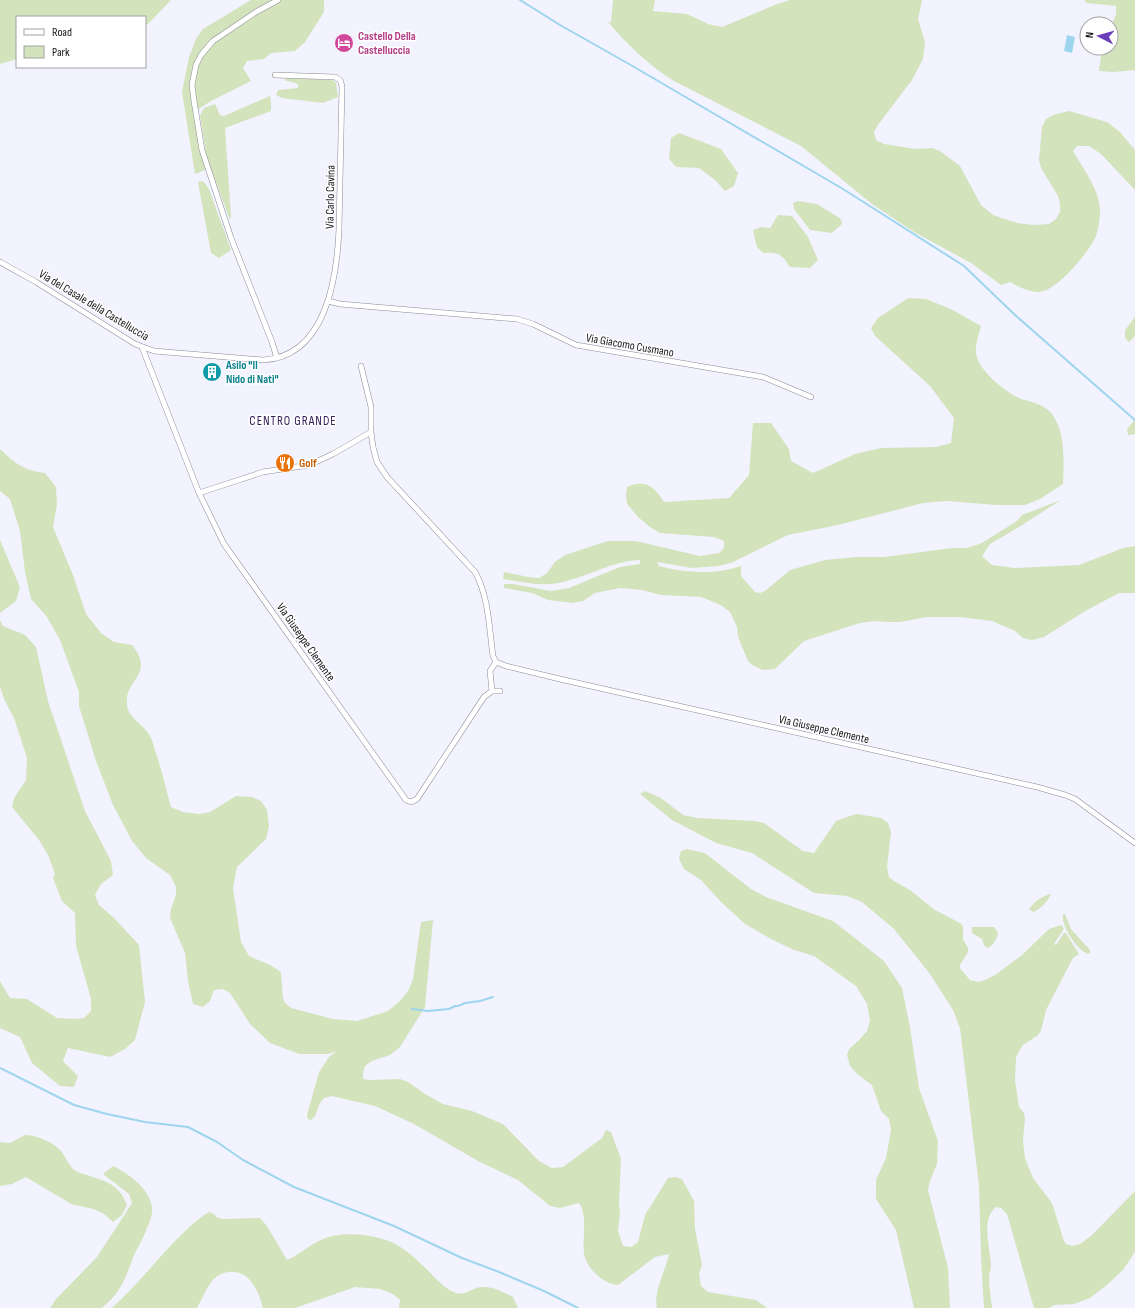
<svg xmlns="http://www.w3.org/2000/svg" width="1135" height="1308" viewBox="0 0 1135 1308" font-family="'Sofia Sans Condensed',sans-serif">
<rect width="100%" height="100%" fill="#f2f3fe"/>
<!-- green -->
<path fill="#d3e3bc" d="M0 0H171L148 24 145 25V17H17V59L0 64Z
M251 0H324V12L305 42 295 51 271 53 264 59 247 61 243 68 251 81 211 101 197 110 195 121 205 170 195 174 182 92 189 57 196 39 203 29Z
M613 0H655L653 11 687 14 708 24 722 27 777 4 790 0H922L918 19 925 42 923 59 912 80 878 125 874 132 876 140 884 144 916 149 932 148 940 151 960 166 981 205 993 215 1017 223 1033 225 1049 224 1056 219 1060 212V204L1058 196 1041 168 1039 160 1042 127 1046 119 1053 115 1069 111 1107 122 1120 132 1135 150V190L1101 154 1089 146H1077L1073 151C1084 170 1098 187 1100 209 1101 214 1098 230 1096 236 1090 251 1056 292 1039 292 1028 292 1019 287 1010 282L1001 285 971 263 914 232 872 204 801 146 674 81C648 65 628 45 608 22H611Z
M1084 0H1135V70L1114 72 1099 71 1102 48H1111V27L1116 14V6L1087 3Z
M288 78 333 80 336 83 338 97 323 103 282 98 276 95 278 90 298 88V84L284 80Z
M270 96 271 103V111L225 128 231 216 230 220 207 158 200 116 204 108 215 104 220 115 224 116Z
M679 133 721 149 738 173 734 186 725 191 715 180 699 168 676 167 669 159 671 138Z
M203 181 209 189 231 250 219 258 211 253 198 182Z
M798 201 817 204 841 219 842 224 832 233 810 230 794 209 793 203Z
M778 215 792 216 808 237 818 260 810 268 790 267C781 254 780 252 763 253L757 247 753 230 761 227 770 228Z
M908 298 926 299 951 309 981 326C979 334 975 345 976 353 978 370 1004 391 1019 398 1029 402 1041 403 1049 411 1066 427 1064 463 1063 484L1040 499 1025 505H996L947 501 923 503 838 525 788 535 731 563 718 566 692 568 657 562 659 566C685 573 715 575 741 566V576L755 592 760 593 765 591 790 570 825 560 856 557H884L952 548H967L982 543 1017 521 1022 515 1061 500 1019 527 990 544 982 556 992 565 1015 568 1079 565 1123 548 1135 546V593H1119L1087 610 1044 637 1032 640 1023 638 1015 631 992 621 960 617H927L900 622H886L875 621 860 623 804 641 775 669 763 670 752 665 748 661 738 637 737 627 730 612 721 605 701 597 661 595 642 590 620 588 595 593 583 601 573 603 548 600 532 593 504 588V584H513L551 591 569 588 620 567 640 564V560C611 561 586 578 558 583 540 587 521 581 503 579L504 572 528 577 539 578 547 573 555 562 565 555 608 541H636L700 556 719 553 724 548V541L714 537 660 533 650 527 638 517 627 504 626 495 627 487C645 479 654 486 664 502L729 498 749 475 753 423H771L789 449 791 461 813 473 855 454 881 448 936 447 951 443 954 418 930 386 875 336 871 328 878 318Z
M1135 317V336L1129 342 1125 338V330Z
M1135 419V434L1128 435 1127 429Z
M0 449C16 464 23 470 45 473L56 487 57 504 53 527 73 575 86 614 101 633 114 642 132 645C156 675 124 679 127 704 128 719 144 724 150 736 153 741 154 748 156 753 162 771 166 789 171 807L183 812 199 814 210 812 236 796 252 797 261 801 267 810 269 826 266 839 237 867 233 888 241 942 249 956 270 965 278 970 281 973 283 998 285 1003 291 1008 333 1019 357 1021 388 1011 400 1001 408 991 413 979 421 922 433 920 425 1007 400 1047 390 1055 372 1061 365 1066 363 1073V1079L371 1080 400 1079 408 1082 425 1094 443 1104 472 1111 503 1124 539 1161 552 1168 563 1167 602 1138 606 1130 611 1132 621 1159 619 1204 620 1214 618 1231 623 1246 631 1247 638 1242 645 1215 668 1178 675 1177 682 1179 694 1201 695 1229 702 1265 699 1274 701 1286 708 1292 756 1300 767 1308H657C653 1291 666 1271 669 1254L655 1257 618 1285C603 1284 586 1268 584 1253 582 1238 588 1215 579 1203L560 1208 550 1206 518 1180 480 1162 412 1123 375 1106 332 1096 324 1098 320 1103 315 1116 311 1120 308 1119 307 1115 319 1072 329 1057 337 1051 328 1054H299L270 1043 250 1024 230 993 223 989 214 990 210 1001 203 1007 193 1004 188 981 185 953 170 918 171 909 176 895V887L170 875 146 858 132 841 113 805 96 761 79 706V692L60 640 47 617 31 599 25 572 20 531 10 499 0 491Z
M0 540 20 587 16 601 0 613Z
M0 620 3 626 25 635 36 647 48 701 85 811 111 861 113 875 101 884 95 895 99 905 114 918 139 945 145 1002 135 1040 125 1049 110 1057 68 1048 63 1061 78 1076 74 1087 60 1086 32 1063 20 1037 0 1028V981L10 998 27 999 57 1018 75 1019 84 1018 91 1011V999L76 946 75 913 62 901 53 878 55 874 48 855 39 840 12 807 14 798 26 780 27 758 14 718 4 699 0 687Z
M645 791 661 798 683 815 698 818 755 821 764 823 803 851 814 853 836 821 847 817 857 814 881 818 888 823 891 832 887 867 889 877 894 881 910 890 935 910 960 923 963 926V939L968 948V952L960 965V968L970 980 979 982 985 980 995 975 1022 955 1049 929 1061 925 1064 929 1054 944 1056 945 1064 933H1066L1079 954 1073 958 1046 1010 1041 1031 1037 1036 1023 1045 1018 1053 1016 1058 1015 1080 1019 1107 1024 1113 1025 1118 1023 1141 1025 1158 1033 1178 1052 1203 1064 1241 1066 1244 1072 1246 1080 1244 1092 1235 1135 1191V1252L1123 1270 1108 1284 1090 1298 1074 1304 1054 1305 1049 1308H1034L1007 1214 1001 1208 996 1207C980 1220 991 1249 991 1267 991 1270 989 1273 989 1276 989 1287 991 1297 992 1308H984L981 1258 979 1186 960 1028 953 1010 930 974 894 929 862 902 847 896 814 893 752 853 716 843 672 820 640 794Z
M687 849 705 853 751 889 766 897 833 921 884 961 902 988 910 1027 919 1088 938 1141 937 1164 930 1181 928 1190 948 1268 950 1308H914L896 1230 876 1199V1180L886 1158 891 1130 889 1119 881 1111 872 1085 857 1074 850 1066 847 1055 849 1049 858 1041 867 1031 870 1020 867 1004 856 986 814 956 794 950 771 939 745 924 720 901 701 880 684 869 679 859 681 851Z
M1051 894C1047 902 1041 909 1033 912L1029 909C1035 901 1042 896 1051 894Z
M1063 914H1065L1071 929 1090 950V953L1088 954C1085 952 1080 950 1078 947 1071 939 1061 924 1063 914Z
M972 927H994L998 933C997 939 993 946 987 948L984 945 982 939 972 933Z
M25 1135C37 1135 53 1142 61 1151 66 1157 69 1167 76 1171 79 1173 84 1174 87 1175 107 1182 119 1184 127 1205L122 1215 113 1222 104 1214 93 1209 71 1204 26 1177 12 1184 0 1186V1142L10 1143Z
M113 1166C129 1174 149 1188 152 1207 153 1214 150 1222 147 1228 144 1237 139 1245 135 1253 125 1278 123 1290 102 1308H50L56 1299 97 1257 132 1203 129 1194 103 1174Z
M209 1212 214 1214 216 1217 222 1219 260 1218 267 1226 287 1260C299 1255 309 1245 321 1240 341 1230 378 1234 397 1245 406 1250 414 1257 421 1264 432 1273 442 1288 456 1293 466 1296 473 1287 482 1287 493 1286 503 1292 513 1297L518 1308H399L400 1300 393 1294 380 1289 355 1287 295 1308H263C258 1290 250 1270 228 1272 222 1273 216 1276 212 1281 206 1289 202 1299 197 1308H112C135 1287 154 1263 176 1240 186 1230 197 1219 209 1212Z"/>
<!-- water -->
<path fill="#9ed5ee" d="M1067 35 1075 37 1072 53 1064 51Z"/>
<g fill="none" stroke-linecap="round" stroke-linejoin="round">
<!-- stream -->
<path stroke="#9ed5ee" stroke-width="2" d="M520 0 560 25 629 64 843 189 964 266 1015 315 1135 420
M412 1009 428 1011 449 1009 455 1006H458L465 1003 480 1001 493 997
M0 1068 74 1105 107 1114 145 1122 188 1127 217 1142 243 1160 294 1187 394 1226 462 1258 499 1272 544 1291 578 1308"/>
<defs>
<path id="street" d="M0 262 36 282 135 344 154 351 263 360C326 357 337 278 339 229L342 86 340 80 335 77 275 75
M328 301 340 304 517 319 533 324 576 345 763 377 811 397
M142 347 199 493 224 544 406 800 411 802 417 799 484 697 492 691H500
M277 358 272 342 231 238 202 150 194 101 192 85 196 65 201 55 213 41 256 12 278 0
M361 366 371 407V432L373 447 377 462 387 477 475 572C489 597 489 628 493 656L496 662
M199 493 263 472 309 465 333 454 371 432
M496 662 506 666 564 680 1037 787 1065 795 1075 799 1135 843
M492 691 490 671 496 662"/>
</defs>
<!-- street casing -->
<use href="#street" stroke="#8a8b95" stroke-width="6"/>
<!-- street -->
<use href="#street" stroke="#fff" stroke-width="5"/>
</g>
<!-- icons -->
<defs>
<symbol id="hotel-disc" viewBox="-11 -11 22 22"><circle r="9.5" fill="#d1479c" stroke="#fff"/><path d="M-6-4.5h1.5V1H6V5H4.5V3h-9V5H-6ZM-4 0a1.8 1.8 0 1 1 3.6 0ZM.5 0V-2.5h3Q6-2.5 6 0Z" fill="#fff"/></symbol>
<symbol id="building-disc" viewBox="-11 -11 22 22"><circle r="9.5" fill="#0f9aa8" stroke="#fff"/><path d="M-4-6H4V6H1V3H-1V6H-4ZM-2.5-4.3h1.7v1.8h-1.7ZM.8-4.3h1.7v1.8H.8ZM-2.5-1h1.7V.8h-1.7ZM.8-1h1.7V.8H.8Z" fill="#fff"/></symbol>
<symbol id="restaurant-disc" viewBox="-11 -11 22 22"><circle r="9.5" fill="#e8710a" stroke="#fff"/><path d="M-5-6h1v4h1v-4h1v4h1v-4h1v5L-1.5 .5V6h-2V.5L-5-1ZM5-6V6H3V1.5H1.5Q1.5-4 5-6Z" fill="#fff"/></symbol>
</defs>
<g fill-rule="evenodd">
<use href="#hotel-disc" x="333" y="32" width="22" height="22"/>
<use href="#building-disc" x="201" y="361" width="22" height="22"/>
<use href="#restaurant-disc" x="274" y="452" width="22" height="22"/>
</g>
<g text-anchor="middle" stroke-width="3" stroke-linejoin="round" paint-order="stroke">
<!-- hotel labels -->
<g font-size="12" font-weight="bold" fill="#b23c85" stroke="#fff" text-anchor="start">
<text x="358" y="40">Castello Della<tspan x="358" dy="14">Castelluccia</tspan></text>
</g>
<!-- street labels -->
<g font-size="12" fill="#16161a" stroke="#fff">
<text transform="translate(330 197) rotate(-89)" y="4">Via Carlo Cavina</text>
<text transform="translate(94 305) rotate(31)" y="4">Via del Casale della Castelluccia</text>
<text transform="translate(630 345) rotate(10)" y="4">Via Giacomo Cusmano</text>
<text transform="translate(306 642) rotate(55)" y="4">Via Giuseppe Clemente</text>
<text transform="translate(824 729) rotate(13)" y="4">VIa Giuseppe Clemente</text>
</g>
<!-- culture labels -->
<g font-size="12" font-weight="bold" fill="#0d838f" stroke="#fff" text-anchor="start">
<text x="226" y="369">Asilo "Il<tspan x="226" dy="14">Nido di Natì"</tspan></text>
</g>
<!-- food labels -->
<g font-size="12" font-weight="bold" fill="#c56008" stroke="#fff" text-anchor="start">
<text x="299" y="467">Golf</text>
</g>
<!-- neighbourhood labels -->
<g font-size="13" letter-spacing="1" fill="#34205a" stroke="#fff">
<text x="293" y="425">CENTRO GRANDE</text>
</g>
</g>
<!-- legend -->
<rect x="16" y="16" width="130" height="52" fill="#ffffff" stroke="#a2a2a3"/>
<rect x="24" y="29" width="20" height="6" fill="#ffffff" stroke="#a2a2a3"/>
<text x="52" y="36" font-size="12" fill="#16161a">Road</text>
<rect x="24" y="46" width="20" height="12" fill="#d3e3bc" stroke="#a2a2a3"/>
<text x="52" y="56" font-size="12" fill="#16161a">Park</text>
<!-- north arrow -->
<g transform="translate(1099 36) rotate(276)"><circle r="19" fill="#ffffff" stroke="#a2a2a3"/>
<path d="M0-3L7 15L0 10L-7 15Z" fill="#6b3fb7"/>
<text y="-6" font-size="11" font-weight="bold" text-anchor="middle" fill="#16161a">N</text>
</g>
</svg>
